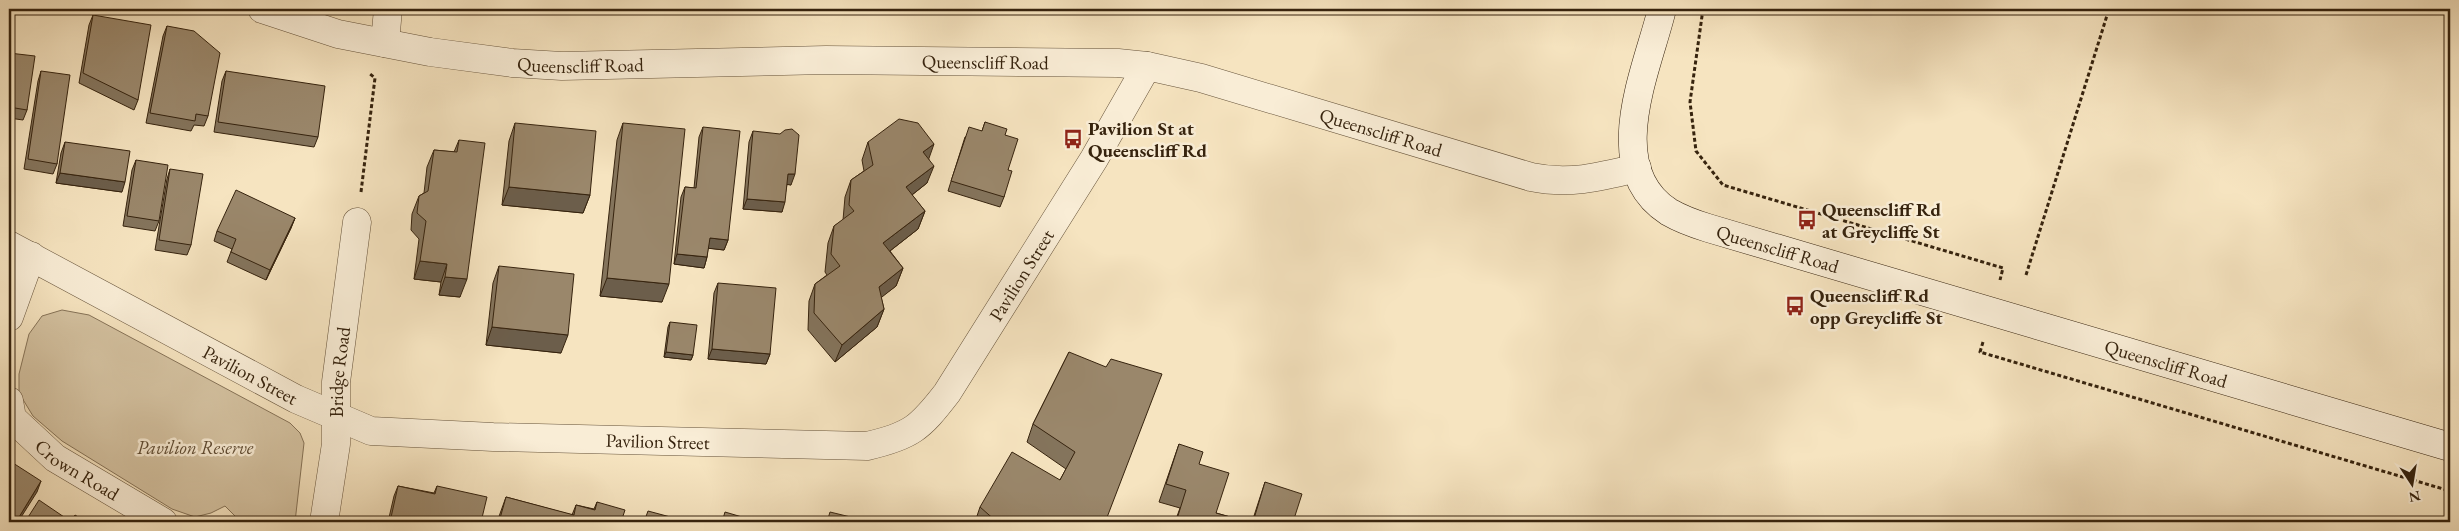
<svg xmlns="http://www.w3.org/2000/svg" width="2459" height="531" viewBox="0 0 2459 531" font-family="'EB Garamond',serif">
<rect width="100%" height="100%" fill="#f6e4c0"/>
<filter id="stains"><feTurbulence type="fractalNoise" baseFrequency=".004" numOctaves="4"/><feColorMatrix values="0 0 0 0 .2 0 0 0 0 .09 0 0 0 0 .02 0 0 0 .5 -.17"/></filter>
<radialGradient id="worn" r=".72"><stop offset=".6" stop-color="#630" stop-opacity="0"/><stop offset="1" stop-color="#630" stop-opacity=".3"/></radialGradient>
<!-- green -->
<path fill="#d5c3a2" stroke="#867358" d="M62 310 89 315 290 423 300 433 304 443 295 522H241L225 506 211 513 195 517 172 509 62 441 33 416 19 393V374L29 334 42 316Z"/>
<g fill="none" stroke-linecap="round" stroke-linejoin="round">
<defs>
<g id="minor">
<path id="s1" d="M262 9 338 34 430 52 512 63 562 66 826 60 1118 63 1147 66 1201 78 1531 177C1569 185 1600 177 1637 168"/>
<path d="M385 43 388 9"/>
<path id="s2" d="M9 245 296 399 371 431 493 437 867 446C911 436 920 428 947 393L1094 159 1147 66"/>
<path d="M9 317 31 256"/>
<path id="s3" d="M9 401 12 418 55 458 163 522"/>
<path id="s4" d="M324 522 336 444V382L357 222"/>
</g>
<g id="secondary">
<path id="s5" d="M1662 9C1648 68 1600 168 1669 212 1681 219 1695 224 1708 228L2450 447"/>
</g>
</defs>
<!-- minor casing -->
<use href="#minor" stroke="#66533a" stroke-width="29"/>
<!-- secondary casing -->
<use href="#secondary" stroke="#36230e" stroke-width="29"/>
<!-- path -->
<path stroke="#36230e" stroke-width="3" stroke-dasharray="4 2.5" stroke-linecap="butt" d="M1703 9 1690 102 1696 151 1723 185 2003 268 2000 280
M361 192 375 78 370 74
M2026 275 2109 9
M1983 342 1980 352 2450 491"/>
<!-- minor -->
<use href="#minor" stroke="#f9edd6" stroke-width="28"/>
<!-- secondary -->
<use href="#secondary" stroke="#f9edd6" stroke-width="28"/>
</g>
<!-- wall -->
<path fill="#84745c" stroke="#36230e" d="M93 15 138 100 134 110 79 83 89 25Z
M167 26 208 116 204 126 194 125 191 131 146 123 163 36Z
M9 53 27 110 23 120 9 118Z
M41 71 57 164 53 174 24 169 38 81Z
M226 71 318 137 314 147 214 132 222 81Z
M985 122 1005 135 1008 170 1004 197 1000 207 948 191 965 137 982 131Z
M515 123 590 195 583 213 502 205 509 141Z
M623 123 662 302 600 296 617 140Z
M703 127 728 240 724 250 708 248 707 257 704 268 674 264 681 197 685 187 694 188 699 137Z
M753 131 791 185 787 184 782 212 743 209 749 142Z
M459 140 460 297 439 295 441 282 414 279 419 239 411 230 412 214 419 196 424 193 427 167 434 150 454 152Z
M65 142 122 192 56 183 61 153Z
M868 142 929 159 927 183 912 195 925 211 918 229 890 251 903 268 896 286 881 297 884 309 877 327 835 362 808 330 809 301 815 284 827 275 825 272 828 243 834 226 843 220 845 197 851 180 864 171 862 160Z
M136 160 159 221 155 231 123 226 132 170Z
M170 169 191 245 187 255 155 250 167 179Z
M295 218 291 228 266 280 227 262 232 249 214 241 217 231Z
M499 266 561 353 486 345 493 283Z
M718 283 770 354 766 364 708 359 714 293Z
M670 322 693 355 691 360 664 357 668 327Z
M1069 352 1107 520 1108 522H975L980 507 1060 480 1066 469 1027 442 1033 424Z
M1179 444 1199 464 1216 513 1248 522H1175L1180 508 1159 502Z
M1265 482 1293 522H1252Z
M398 486 434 493 437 486 481 522H388L394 496Z
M506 497 572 515 576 505 594 509 597 502 621 522H497Z"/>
<!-- shaded-wall -->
<path fill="#6c5e4b" stroke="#36230e" d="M934 144 928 161 923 152Z
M934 166 927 183 899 205 906 187Z
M60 173 125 182 122 192 56 183Z
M788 174H795L791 185 784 184Z
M509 187 590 195 583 213 502 205Z
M747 199 785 202 782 212 743 209Z
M925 211 918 229 877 261 883 243Z
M295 218 291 228 266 280 270 270Z
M710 238 728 240 724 250 706 248Z
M677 254 707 257 704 268 674 264Z
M420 261 447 264 441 282 414 279Z
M903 268 896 286 873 304 879 287Z
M445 277 467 279 460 297 439 295Z
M607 278 669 284 662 302 600 296Z
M884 309 877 327 835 362 842 345Z
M492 327 568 335 561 353 486 345Z
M712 349 770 354 766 364 708 359Z
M666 352 693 355 691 360 664 357Z
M41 481 37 492 18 522H16Z"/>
<!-- building -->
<path fill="#9a876b" stroke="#36230e" d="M93 15 151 25 138 100 83 73Z
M167 26 194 31 220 53 208 116 196 114 195 121 150 113Z
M9 53 35 56 27 110 9 107Z
M41 71 70 75 57 164 28 159Z
M226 71 325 86 318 137 218 122Z
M899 119 918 123 934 144 923 152 934 166 906 187 925 211 883 243 903 268 879 287 884 309 842 345 814 313 815 284 840 266 831 254 834 226 854 211 849 205 851 180 873 165 868 142Z
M985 122 1007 129 1005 135 1018 139 1008 170 1012 171 1004 197 951 181 969 127 982 131Z
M515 123 596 131 590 195 509 187Z
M623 123 685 129 669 284 607 278Z
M703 127 740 131 728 240 710 238 707 257 677 254 685 187 696 188Z
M792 129 799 135 795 174H788L785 202 747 199 753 131 780 134 785 130Z
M459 140 485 143 467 279 445 277 447 264 420 261 426 221 417 213 419 196 428 191 434 150 457 152Z
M65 142 130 151 125 182 60 173Z
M136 160 168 165 159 221 127 216Z
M170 169 203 174 191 245 159 240Z
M236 190 295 218 270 270 231 252 236 239 217 231Z
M499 266 574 274 568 335 492 327Z
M718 283 776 288 770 354 712 349Z
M670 322 697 325 693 355 666 352Z
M1069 352 1106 367 1111 359 1162 374 1106 520 1108 522H997L980 507 1012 452 1060 480 1075 452 1033 424Z
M1179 444 1203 452 1199 464 1229 473 1216 513 1248 522H1176L1186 490 1166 484Z
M13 463 41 481 16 522H9V470Z
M1265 482 1302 494 1293 522H1253Z
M398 486 435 494 437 486 487 497 481 522H390Z
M506 497 574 515 576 505 595 510 597 502 625 510 621 522H499Z
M39 500 67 519 65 522H25Z
M648 511 689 522H644Z
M725 512 759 522H722Z
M830 512 871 522H827Z
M75 515 86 522H70Z"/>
<!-- icons -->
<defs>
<symbol id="bus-bare" viewBox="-9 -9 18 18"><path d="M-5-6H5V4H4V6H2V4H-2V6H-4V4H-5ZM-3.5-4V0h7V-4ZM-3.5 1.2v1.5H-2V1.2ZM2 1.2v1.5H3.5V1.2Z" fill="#8f2418" stroke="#f9edd6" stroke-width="2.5" paint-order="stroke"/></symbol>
</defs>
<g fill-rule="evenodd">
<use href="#bus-bare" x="1059" y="125" width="28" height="28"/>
<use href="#bus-bare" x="1793" y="206" width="28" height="28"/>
<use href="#bus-bare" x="1781" y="292" width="28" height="28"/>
</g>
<g text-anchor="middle" stroke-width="5" stroke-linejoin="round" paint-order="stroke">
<!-- street labels -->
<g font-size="19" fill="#36230e" stroke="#f9edd6">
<text dy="7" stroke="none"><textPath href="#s1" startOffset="730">Queenscliff Road</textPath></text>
<text dy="7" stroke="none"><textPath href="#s1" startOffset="325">Queenscliff Road</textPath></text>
<text dy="7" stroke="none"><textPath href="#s1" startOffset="1135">Queenscliff Road</textPath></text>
<text dy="7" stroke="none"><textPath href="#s5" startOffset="334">Queenscliff Road</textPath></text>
<text dy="7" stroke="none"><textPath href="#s2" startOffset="1142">Pavilion Street</textPath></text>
<text dy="7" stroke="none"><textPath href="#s5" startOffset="739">Queenscliff Road</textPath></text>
<text dy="7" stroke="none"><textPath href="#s4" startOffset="151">Bridge Road</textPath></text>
<text dy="7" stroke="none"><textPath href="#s2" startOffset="274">Pavilion Street</textPath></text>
<text dy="7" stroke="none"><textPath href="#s2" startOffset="694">Pavilion Street</textPath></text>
<text dy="7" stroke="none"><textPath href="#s3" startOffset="101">Crown Road</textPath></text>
</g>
<!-- poi labels -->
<g font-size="19" font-weight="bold" fill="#36230e" stroke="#f9edd6" text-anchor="start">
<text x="1088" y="135">Pavilion St at<tspan x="1088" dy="22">Queenscliff Rd</tspan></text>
<text x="1822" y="216">Queenscliff Rd<tspan x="1822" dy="22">at Greycliffe St</tspan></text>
<text x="1810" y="302">Queenscliff Rd<tspan x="1810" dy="22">opp Greycliffe St</tspan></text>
</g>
<!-- park labels -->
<g font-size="19" font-style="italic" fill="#5e4b33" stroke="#f9edd6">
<text x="195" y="454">Pavilion Reserve</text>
</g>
</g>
<!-- margin -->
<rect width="2459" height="531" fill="none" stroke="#f6e4c0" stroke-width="30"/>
<rect x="10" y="10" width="2439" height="511" fill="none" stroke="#36230e" stroke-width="2.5"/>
<rect x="15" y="15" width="2429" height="501" fill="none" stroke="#36230e"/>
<!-- north arrow -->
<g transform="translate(2412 484) rotate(168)" stroke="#f9edd6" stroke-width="4" paint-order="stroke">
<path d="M0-4L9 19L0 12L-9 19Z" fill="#36230e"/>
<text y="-8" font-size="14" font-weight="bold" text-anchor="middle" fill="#36230e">N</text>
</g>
<rect width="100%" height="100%" filter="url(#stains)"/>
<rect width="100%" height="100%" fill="url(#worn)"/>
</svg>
